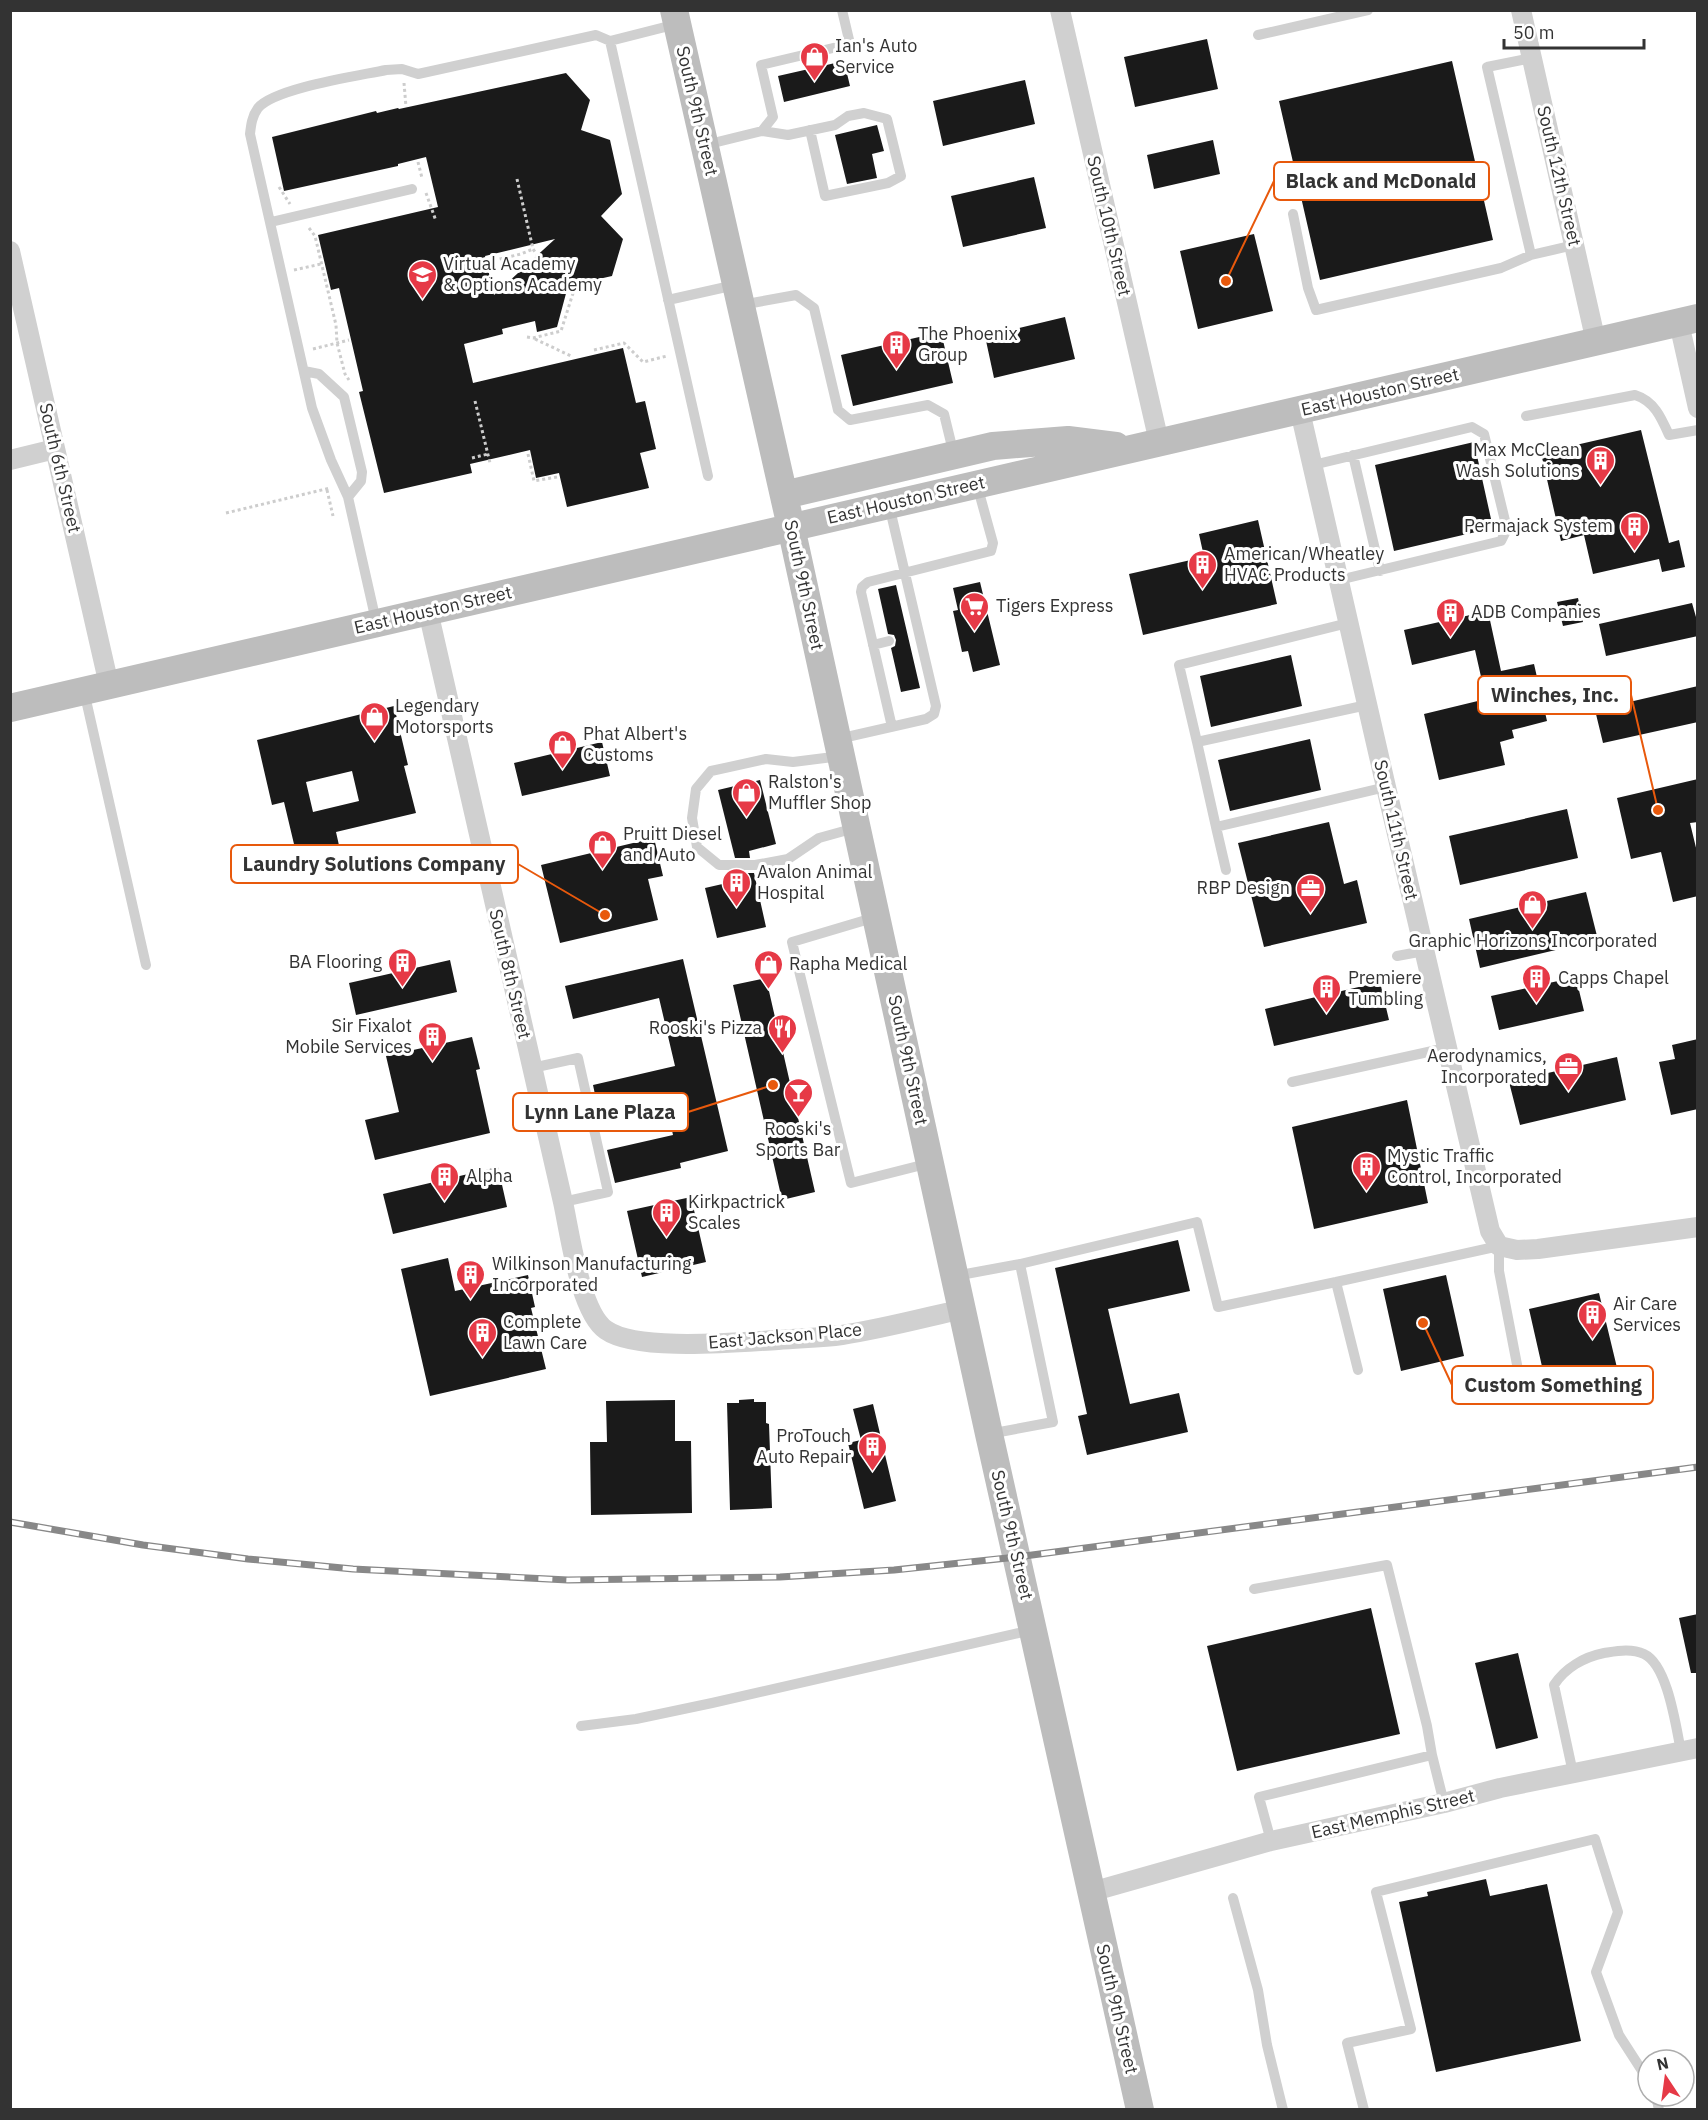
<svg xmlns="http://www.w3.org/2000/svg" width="1708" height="2120" viewBox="0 0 1708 2120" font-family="'IBM Plex Sans',sans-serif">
<rect width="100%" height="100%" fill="#fff"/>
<!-- building -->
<path fill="#1a1a1a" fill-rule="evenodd" d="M1207 39 1218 89 1135 107 1124 57Z
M844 61 850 86 784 102 778 76Z
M1452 61 1493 240 1320 280 1279 101Z
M566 73 590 100 581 130 610 140 622 194 601 216 623 239 612 276 568 286 557 327 537 332 535 321 502 329 503 334 464 344 473 383 623 348 636 403 645 401 656 449 640 453 649 488 567 507 559 473 536 478 530 450 470 464 472 473 384 493 359 392 363 391 339 288 331 290 318 235 438 207 426 157 398 164V166L284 191 272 137 376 111 377 113 398 108 399 109ZM555 239 494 295 485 256Z
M1025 80 1035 124 943 146 933 101Z
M877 125 884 151 872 154 877 178 847 184 835 135Z
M1213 140 1220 174 1154 189 1147 155Z
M1034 177 1046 228 963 247 951 196Z
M1254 234 1273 311 1198 329 1180 251Z
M1065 317 1075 359 994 378 985 336Z
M941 332 953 383 853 406 841 355Z
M1641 430 1669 543 1679 540 1685 567 1662 572 1659 559 1593 574 1584 535 1561 541 1541 453Z
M1474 442 1493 528 1394 551 1375 465Z
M1258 520 1277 604 1143 635 1129 574 1204 557 1199 534Z
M980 582 1000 665 973 672 968 651 962 652 953 611 958 610 953 588Z
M896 585 920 688 901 692 891 648 895 646 896 640 894 635 888 634 878 589Z
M1578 598 1583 622 1563 626 1557 602Z
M1692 603 1698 624V636L1606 656 1599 624Z
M1488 611 1501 671 1534 664 1547 721 1512 730 1514 738 1500 742 1505 765 1439 780 1424 714 1486 699 1475 650 1412 665 1404 630Z
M1291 655 1302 706 1211 727 1200 676Z
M1698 686V722L1603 743 1595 710Z
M394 706 408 765 404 766 416 813 336 832 345 872 303 882 284 802 272 805 257 740ZM352 771 359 801 313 812 306 782Z
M1310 739 1321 790 1230 811 1218 760Z
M602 742 610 776 522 796 514 763Z
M1698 779V822L1690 823 1698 856V896L1673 902 1661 852 1631 859 1617 798Z
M760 780 776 844 749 851 750 858H735L718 790Z
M1567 809 1578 858 1460 885 1449 836Z
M1329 822 1344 884 1357 880 1367 923 1264 947 1238 843Z
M654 838 663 876 648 879 658 920 560 943 541 865Z
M738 873H754L766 927 717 938 705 888 740 880Z
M1586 892 1598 940 1480 968 1469 919Z
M683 959 728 1151 680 1163 681 1168 615 1183 607 1150 673 1135 666 1103 600 1118 593 1085 675 1066 659 998 573 1019 565 986Z
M450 960 457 992 356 1015 349 983Z
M766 978 815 1192 782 1200 733 985Z
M1558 981 1560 986 1577 982 1584 1011 1499 1030 1491 996Z
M1380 982 1389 1020 1274 1046 1265 1009Z
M472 1037 480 1069 476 1070 490 1133 375 1160 365 1120 399 1112 386 1056Z
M1698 1039V1109L1671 1115 1659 1062 1675 1059 1672 1045Z
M1617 1057 1626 1100 1520 1125 1509 1082Z
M1407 1100 1428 1203 1314 1229 1292 1127Z
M498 1167 507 1207 393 1234 383 1194Z
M691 1197 706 1262 642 1277 627 1211Z
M1178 1240 1190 1291 1108 1309 1130 1404 1179 1393 1188 1432 1087 1455 1078 1416 1087 1414 1055 1268Z
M448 1258 455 1291 528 1275 535 1307 531 1308 546 1369 430 1396 401 1269Z
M1446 1275 1464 1356 1401 1371 1383 1289Z
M1599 1293 1619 1376 1548 1393 1529 1309Z
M754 1399V1402H766V1423L769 1424 772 1508 730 1510 727 1403H739V1400Z
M675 1400V1441H691L692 1513 591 1515 590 1442H607L606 1401Z
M873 1404 896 1501 864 1509 848 1443 861 1440 853 1409Z
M1371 1608 1400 1734 1237 1771 1207 1646Z
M1698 1614V1673H1691L1679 1618Z
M1518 1653 1538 1738 1496 1749 1475 1663Z
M1486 1879 1490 1896 1547 1884 1581 2041 1436 2072 1399 1902 1428 1896 1427 1892Z"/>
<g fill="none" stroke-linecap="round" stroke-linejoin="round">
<!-- path -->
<path stroke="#cdcdcd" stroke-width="3" stroke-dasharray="3 3" stroke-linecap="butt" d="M404 83 406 107
M418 162 422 178
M517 179 533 249 541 261
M279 187 290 204
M426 193 436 221
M309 228 315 236 336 325 337 343 345 374 349 380
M447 269 453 270 521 254 533 249
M294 270 321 264
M527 337 533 338 561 331 574 290
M535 339 571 356
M313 349 349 340
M594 350 624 343 643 362 667 356
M475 401 490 463
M528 454 534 481 557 477
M472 458 488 454
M327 490 333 516
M226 513 330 488"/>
<!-- lane -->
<path stroke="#d0d0d0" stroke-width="10" d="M1258 35 1368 10
M610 41 708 476
M762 131 788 135 835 125 848 116 864 113 887 119 901 176 888 183 825 196 810 130
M705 145 762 131 773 117 761 65 850 44 842 10
M1293 214 1308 288 1316 310 1501 268 1531 255 1574 245
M271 222 412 189
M1531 255 1487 67 1531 58
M668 300 735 285
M741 305 796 295 814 308 838 410 850 420 928 405 944 414 954 455
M304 371 319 374 344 397 362 472 361 481 348 497
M1526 416 1635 395C1654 401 1661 417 1669 435L1698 430
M1353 455 1380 571
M1313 465 1472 427 1484 434 1507 529 1501 541 1339 580
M376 621 348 497 331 460 312 408 250 134C251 125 252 116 258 108 275 88 358 76 386 70L402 69 418 74 596 35 610 41 677 24
M1348 623 1179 665 1197 742 1367 705
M873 645 889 641
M84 691 146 965
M892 727 861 592 862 587 868 582 991 551 993 543 977 485
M838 739 926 719 934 714 936 706 889 505
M1197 742 1216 827
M841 756 793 762 766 759 711 771 696 789 692 818 697 847 719 865H755L788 859 819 838 855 828
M1226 870 1216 827 1386 787
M876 917 792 942 851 1183 930 1163
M1397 956 1424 951
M532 1068 578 1058 608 1192 563 1202
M1292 1082 1446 1048
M1020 1264 1197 1222 1218 1307 1336 1282
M955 1276 1020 1264 1053 1422 989 1434
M1358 1370 1336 1282 1499 1246V1271L1519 1375
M1254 1589 1387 1565 1427 1726 1432 1755 1444 1803
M581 1726 636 1719 712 1703 1032 1630
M1573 1773 1554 1685C1565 1668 1584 1657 1604 1653 1617 1651 1631 1648 1644 1654 1668 1665 1676 1728 1681 1751
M1271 1841 1259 1797 1432 1755
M1233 1898 1258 1990 1267 2045 1283 2110
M1656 2096 1659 2110
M1364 2110 1347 2043 1411 2029 1376 1892 1595 1839 1618 1912 1596 1972 1619 2035 1648 2080"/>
<!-- street -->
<path stroke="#d0d0d0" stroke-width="20" d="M1060 10 1159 442
M1521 10 1596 342
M10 251 109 685
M1679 323 1698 408
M1300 411 1386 787 1490 1231 1499 1246 1517 1250 1538 1249 1698 1227
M10 460 55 449
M428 611 563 1202C570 1234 580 1312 606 1330 637 1352 739 1342 778 1340 799 1338 821 1338 842 1335 882 1329 923 1318 963 1309
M1091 1892 1271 1841 1444 1803 1500 1788 1698 1748"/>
<!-- secondary -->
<path stroke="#bdbdbd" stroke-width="28" d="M674 10 791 527 989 1434 1140 2110
M784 495 993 446 1068 440 1116 446
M10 708 1698 318"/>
<defs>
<path id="rail" d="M10 1522 143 1545 248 1559 353 1569 568 1580 780 1577 894 1570 1017 1557 1698 1467"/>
</defs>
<!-- rail casing -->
<use href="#rail" stroke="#888" stroke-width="7"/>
<!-- rail -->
<use href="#rail" stroke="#fff" stroke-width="4.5" stroke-dasharray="14" stroke-linecap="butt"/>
</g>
<!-- icons -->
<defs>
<symbol id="shop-pin" viewBox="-11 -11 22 30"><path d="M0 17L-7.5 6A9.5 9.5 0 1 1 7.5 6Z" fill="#e63946" stroke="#fff"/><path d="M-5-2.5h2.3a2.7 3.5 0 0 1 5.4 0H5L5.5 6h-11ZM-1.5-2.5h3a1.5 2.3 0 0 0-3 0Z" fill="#fff"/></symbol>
<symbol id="school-pin" viewBox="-11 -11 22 30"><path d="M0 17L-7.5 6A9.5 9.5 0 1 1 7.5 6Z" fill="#e63946" stroke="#fff"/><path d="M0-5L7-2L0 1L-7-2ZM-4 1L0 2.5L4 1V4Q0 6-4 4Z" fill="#fff"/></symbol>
<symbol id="building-pin" viewBox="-11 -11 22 30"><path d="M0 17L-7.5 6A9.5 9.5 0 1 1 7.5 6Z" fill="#e63946" stroke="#fff"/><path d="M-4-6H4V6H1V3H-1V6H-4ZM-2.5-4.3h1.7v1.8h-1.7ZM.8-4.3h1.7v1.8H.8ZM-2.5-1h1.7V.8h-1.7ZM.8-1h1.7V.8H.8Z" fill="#fff"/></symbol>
<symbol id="supermarket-pin" viewBox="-11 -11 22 30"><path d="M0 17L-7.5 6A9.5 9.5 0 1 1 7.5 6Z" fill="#e63946" stroke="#fff"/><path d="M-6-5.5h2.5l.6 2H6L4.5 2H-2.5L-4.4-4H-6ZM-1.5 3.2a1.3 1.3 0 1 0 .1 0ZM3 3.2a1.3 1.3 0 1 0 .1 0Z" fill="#fff"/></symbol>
<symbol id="office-pin" viewBox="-11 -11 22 30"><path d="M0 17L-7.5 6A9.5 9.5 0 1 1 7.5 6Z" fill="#e63946" stroke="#fff"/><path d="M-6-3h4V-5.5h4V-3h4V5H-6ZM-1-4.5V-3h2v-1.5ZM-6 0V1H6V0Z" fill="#fff"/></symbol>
<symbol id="restaurant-pin" viewBox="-11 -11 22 30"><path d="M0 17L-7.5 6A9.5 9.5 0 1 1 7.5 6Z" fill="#e63946" stroke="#fff"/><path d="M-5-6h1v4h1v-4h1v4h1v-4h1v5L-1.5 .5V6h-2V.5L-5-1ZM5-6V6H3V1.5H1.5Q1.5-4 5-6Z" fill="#fff"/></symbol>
<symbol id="bar-pin" viewBox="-11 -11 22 30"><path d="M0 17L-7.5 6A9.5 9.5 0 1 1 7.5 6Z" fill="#e63946" stroke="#fff"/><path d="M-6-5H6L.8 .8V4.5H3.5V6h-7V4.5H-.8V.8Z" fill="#fff"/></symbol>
</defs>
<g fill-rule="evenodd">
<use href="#shop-pin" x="798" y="40" width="33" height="45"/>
<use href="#school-pin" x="406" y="258" width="33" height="45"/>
<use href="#building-pin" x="880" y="328" width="33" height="45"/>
<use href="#building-pin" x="1584" y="444" width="33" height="45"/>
<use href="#building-pin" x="1618" y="510" width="33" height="45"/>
<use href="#building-pin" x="1186" y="548" width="33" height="45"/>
<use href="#supermarket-pin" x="958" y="590" width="33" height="45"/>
<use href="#building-pin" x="1434" y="596" width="33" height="45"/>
<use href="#shop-pin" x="358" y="700" width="33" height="45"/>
<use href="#shop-pin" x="546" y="728" width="33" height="45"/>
<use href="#shop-pin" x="730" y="776" width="33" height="45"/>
<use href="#shop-pin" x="586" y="828" width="33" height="45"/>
<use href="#building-pin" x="720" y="866" width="33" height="45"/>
<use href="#office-pin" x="1294" y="872" width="33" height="45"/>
<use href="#shop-pin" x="1516" y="888" width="33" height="45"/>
<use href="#building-pin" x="386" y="946" width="33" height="45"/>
<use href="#shop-pin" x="752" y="948" width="33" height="45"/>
<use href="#building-pin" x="1520" y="962" width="33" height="45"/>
<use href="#building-pin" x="1310" y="972" width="33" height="45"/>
<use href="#restaurant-pin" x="766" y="1012" width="33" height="45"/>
<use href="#building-pin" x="416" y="1020" width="33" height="45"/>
<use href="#office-pin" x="1552" y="1050" width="33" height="45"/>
<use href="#bar-pin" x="782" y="1076" width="33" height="45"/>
<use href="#building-pin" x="1350" y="1150" width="33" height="45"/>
<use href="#building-pin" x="428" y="1160" width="33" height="45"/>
<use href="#building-pin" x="650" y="1196" width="33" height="45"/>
<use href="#building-pin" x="454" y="1258" width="33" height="45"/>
<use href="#building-pin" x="1576" y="1298" width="33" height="45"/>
<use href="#building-pin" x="466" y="1316" width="33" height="45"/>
<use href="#building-pin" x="856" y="1430" width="33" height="45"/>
</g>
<g text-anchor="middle" stroke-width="6" stroke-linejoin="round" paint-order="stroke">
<!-- poi labels -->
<g font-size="18" fill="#333" stroke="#fff" text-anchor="start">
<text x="835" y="52">Ian's Auto<tspan x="835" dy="21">Service</tspan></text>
<text x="443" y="270">Virtual Academy<tspan x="443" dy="21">&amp; Options Academy</tspan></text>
<text x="918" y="340">The Phoenix<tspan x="918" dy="21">Group</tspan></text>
<text x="1580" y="456" text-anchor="end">Max McClean<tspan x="1580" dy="21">Wash Solutions</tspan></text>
<text x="1613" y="532" text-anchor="end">Permajack System</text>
<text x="1224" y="560">American/Wheatley<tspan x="1224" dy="21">HVAC Products</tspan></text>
<text x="996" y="612">Tigers Express</text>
<text x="1471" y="618">ADB Companies</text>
<text x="395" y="712">Legendary<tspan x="395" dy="21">Motorsports</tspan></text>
<text x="583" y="740">Phat Albert's<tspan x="583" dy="21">Customs</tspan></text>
<text x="768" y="788">Ralston's<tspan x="768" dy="21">Muffler Shop</tspan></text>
<text x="623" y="840">Pruitt Diesel<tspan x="623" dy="21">and Auto</tspan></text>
<text x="757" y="878">Avalon Animal<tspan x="757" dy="21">Hospital</tspan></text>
<text x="1290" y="894" text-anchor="end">RBP Design</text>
<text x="1533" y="947" text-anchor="middle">Graphic Horizons Incorporated</text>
<text x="382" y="968" text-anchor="end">BA Flooring</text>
<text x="789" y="970">Rapha Medical</text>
<text x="1348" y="984">Premiere<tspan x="1348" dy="21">Tumbling</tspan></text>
<text x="1558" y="984">Capps Chapel</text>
<text x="412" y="1032" text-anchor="end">Sir Fixalot<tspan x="412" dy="21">Mobile Services</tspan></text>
<text x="762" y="1034" text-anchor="end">Rooski's Pizza</text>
<text x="1547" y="1062" text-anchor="end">Aerodynamics,<tspan x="1547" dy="21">Incorporated</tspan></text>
<text x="798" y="1135" text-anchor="middle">Rooski's<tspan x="798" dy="21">Sports Bar</tspan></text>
<text x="1387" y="1162">Mystic Traffic<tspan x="1387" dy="21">Control, Incorporated</tspan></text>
<text x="466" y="1182">Alpha</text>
<text x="688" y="1208">Kirkpactrick<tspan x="688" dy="21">Scales</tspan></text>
<text x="492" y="1270">Wilkinson Manufacturing<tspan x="492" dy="21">Incorporated</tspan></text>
<text x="1613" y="1310">Air Care<tspan x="1613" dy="21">Services</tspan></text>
<text x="503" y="1328">Complete<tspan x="503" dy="21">Lawn Care</tspan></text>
<text x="851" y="1442" text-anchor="end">ProTouch<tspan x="851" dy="21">Auto Repair</tspan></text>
</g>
<!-- street labels -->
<g font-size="18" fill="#333" stroke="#fff">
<text transform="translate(697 111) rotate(77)" y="6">South 9th Street</text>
<text transform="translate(1559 176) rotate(77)" y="6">South 12th Street</text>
<text transform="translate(1109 226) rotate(77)" y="6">South 10th Street</text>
<text transform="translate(1380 392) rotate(-13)" y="6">East Houston Street</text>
<text transform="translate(60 468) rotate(77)" y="6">South 6th Street</text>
<text transform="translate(906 500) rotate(-13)" y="6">East Houston Street</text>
<text transform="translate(804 585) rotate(78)" y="6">South 9th Street</text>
<text transform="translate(433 610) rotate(-13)" y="6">East Houston Street</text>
<text transform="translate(1396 830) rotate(77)" y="6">South 11th Street</text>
<text transform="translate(510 974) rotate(77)" y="6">South 8th Street</text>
<text transform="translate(908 1060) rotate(78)" y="6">South 9th Street</text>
<text transform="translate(785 1336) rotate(-5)" y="6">East Jackson Place</text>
<text transform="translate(1012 1535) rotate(77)" y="6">South 9th Street</text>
<text transform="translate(1393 1814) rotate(-13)" y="6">East Memphis Street</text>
<text transform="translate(1117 2009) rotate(77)" y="6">South 9th Street</text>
</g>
</g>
<!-- callouts -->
<path fill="none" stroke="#e8590c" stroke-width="2" d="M1226 281L1274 181M1658 810L1631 695M605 915L518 864M773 1085L688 1112M1423 1323L1452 1385"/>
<g fill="#e8590c" stroke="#fff" stroke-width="2">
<circle cx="1226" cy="281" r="6"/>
<circle cx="1658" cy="810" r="6"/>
<circle cx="605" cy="915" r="6"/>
<circle cx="773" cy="1085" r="6"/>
<circle cx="1423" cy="1323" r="6"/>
</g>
<g fill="#fff" stroke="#e8590c" stroke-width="2">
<rect x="1274" y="162" width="215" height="38" rx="6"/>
<rect x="1478" y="676" width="153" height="38" rx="6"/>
<rect x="231" y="845" width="287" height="38" rx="6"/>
<rect x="513" y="1093" width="175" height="38" rx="6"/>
<rect x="1452" y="1366" width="201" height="38" rx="6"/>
</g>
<g font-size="20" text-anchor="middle" font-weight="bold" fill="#333">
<text x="1381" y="188">Black and McDonald</text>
<text x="1555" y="702">Winches, Inc.</text>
<text x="374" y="871">Laundry Solutions Company</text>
<text x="600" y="1119">Lynn Lane Plaza</text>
<text x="1553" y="1392">Custom Something</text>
</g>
<!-- border -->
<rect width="1708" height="2120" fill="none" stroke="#333333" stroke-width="24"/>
<!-- north arrow -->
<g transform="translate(1666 2078) rotate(347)"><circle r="28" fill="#ffffff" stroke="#adadad" stroke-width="1.5"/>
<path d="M0-4.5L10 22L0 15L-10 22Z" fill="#e63946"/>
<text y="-9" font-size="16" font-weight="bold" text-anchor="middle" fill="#333333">N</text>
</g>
<!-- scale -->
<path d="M1504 39v9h140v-9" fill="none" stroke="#333333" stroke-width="3"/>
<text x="1513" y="39" font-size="18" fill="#333333" stroke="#ffffff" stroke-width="4.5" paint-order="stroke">50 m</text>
</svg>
